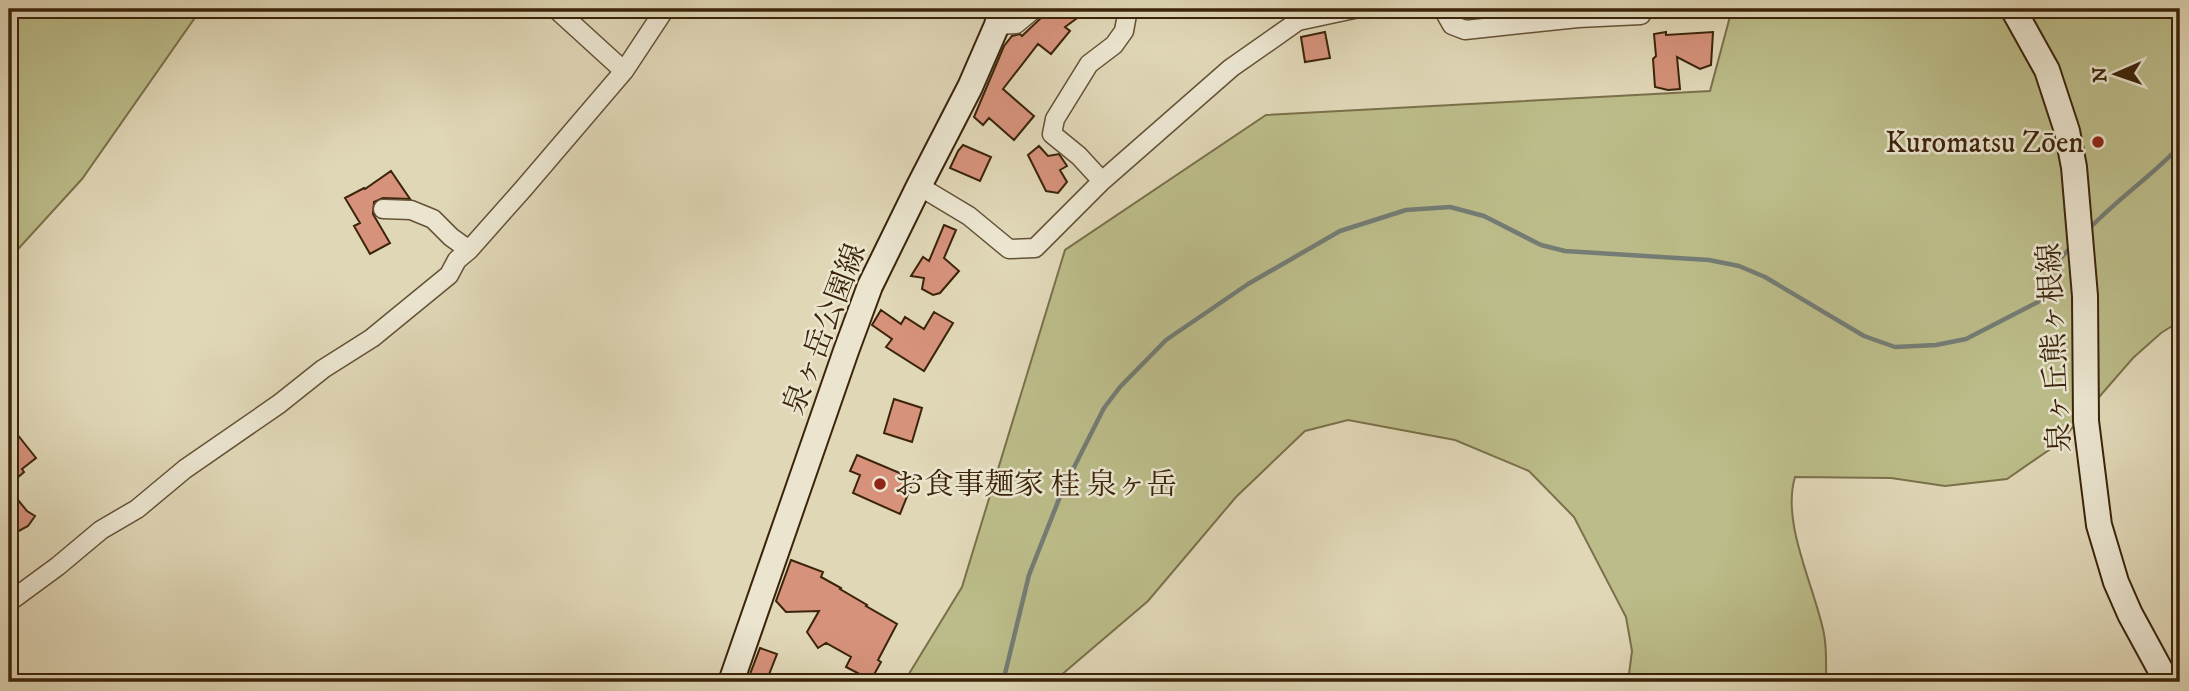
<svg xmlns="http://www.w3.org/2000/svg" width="2189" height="691" viewBox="0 0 2189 691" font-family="'IM FELL DW Pica','Noto Serif JP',serif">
<rect width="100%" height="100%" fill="#e0d7b7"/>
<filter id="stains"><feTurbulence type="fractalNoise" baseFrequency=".00286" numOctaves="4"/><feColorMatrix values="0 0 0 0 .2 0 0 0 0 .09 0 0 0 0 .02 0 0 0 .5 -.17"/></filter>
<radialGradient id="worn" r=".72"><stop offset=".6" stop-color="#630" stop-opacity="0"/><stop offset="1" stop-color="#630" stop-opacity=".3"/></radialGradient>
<!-- green -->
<path fill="#bbbc89" stroke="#7b704a" stroke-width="2" d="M9 9H201L82 179 9 259Z
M1732 9H2180V321L2161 333 2133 358 2059 443 2007 479 1945 486 1891 478 1795 477C1781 524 1815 587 1824 634 1827 649 1826 667 1826 682H1628L1632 651 1626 617 1574 517 1529 471 1455 440 1348 420 1305 431 1236 497 1148 601 1053 682H904L962 587 1065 250 1266 115 1710 91Z"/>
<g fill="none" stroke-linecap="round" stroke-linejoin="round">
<!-- stream -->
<path stroke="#747c74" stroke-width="4.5" d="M2088 230C2117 199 2152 176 2180 146
M1003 682 1029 575 1063 489 1104 408 1120 387 1166 340 1248 284 1340 231 1406 210 1450 207 1484 216 1541 245 1565 251 1709 260 1739 266 1765 277 1864 336 1895 347 1936 345 1966 339 2038 302 2056 263 2072 246"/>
<!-- river -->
<path stroke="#9ab6ba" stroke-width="28" d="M2179 9 2180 10"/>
</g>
<!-- building -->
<path fill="#d6927b" stroke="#3b240a" stroke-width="2" d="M1046 9H1075L1080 16 1065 27 1070 31 1051 54 1038 44 1003 89 1034 116 1014 140 989 118 983 125 974 117 1004 46 1012 36 1020 34 1022 36 1042 17Z
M1325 32 1330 58 1305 62 1301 37Z
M1666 32V35L1713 32 1711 65 1700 69 1677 57 1680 89 1668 90 1655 87 1653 59 1656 56 1654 34Z
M963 145 991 157 980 181 950 168 958 151Z
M1039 146 1048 156 1059 154 1067 166 1060 170 1067 182 1058 193 1046 191 1028 155Z
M391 171 410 199 383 198 374 202 373 214 390 243 370 254 354 226 360 223 345 198 364 188 365 189Z
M944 225 956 230 944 258 959 271 940 293 933 295 922 289 924 278 911 276 923 257 929 261Z
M881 310 901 324 905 317 924 329 934 312 953 323 924 371 886 347 892 339 872 325Z
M894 399 922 408 912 442 884 433Z
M9 424 36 458 22 469 24 472 9 485Z
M857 455 914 479 900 514 853 493 860 475 850 471Z
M9 489 27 511 35 516 28 526 15 533 9 527Z
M791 560 823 572 821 577 841 588 840 589 867 605 866 606 897 624 878 660 881 662 871 680 846 667 851 657 826 643 818 648 807 632 819 611 786 612 776 601Z
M760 648 777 654 766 682H747Z"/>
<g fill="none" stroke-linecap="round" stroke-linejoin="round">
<defs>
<path id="minor" d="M556 9 624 71
M1443 9 1452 25 1465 30 1578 18 1641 15
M997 25 1016 24 1034 9
M1102 181 1079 156 1052 134 1055 119 1089 64 1114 45 1124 31 1128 9
M919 186 969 216 1009 249 1035 248 1102 181 1231 68 1298 21 1354 9
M383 209 411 210 433 219 451 237 469 250
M9 602 58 566 101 530 137 509 185 469 279 404 323 369 372 338 449 275 457 260 469 250 524 188 624 71 665 9"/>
<path id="secondary" d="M2013 9 2047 70 2067 131 2074 167 2085 296 2086 421 2099 525 2116 582 2130 614 2167 682
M731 682 846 351 870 286 919 186 970 87 997 25 1001 9"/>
</defs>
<!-- minor casing -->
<use href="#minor" stroke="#645135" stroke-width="21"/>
<!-- secondary casing -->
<use href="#secondary" stroke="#3b240a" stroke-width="28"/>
<!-- minor -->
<use href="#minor" stroke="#ebe5d0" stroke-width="18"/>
<!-- secondary -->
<use href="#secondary" stroke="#ebe5d0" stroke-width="24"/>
</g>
<!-- markers -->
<g fill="#8f2418" stroke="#ebe5d0" stroke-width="2.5">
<circle cx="2098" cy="142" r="7"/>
<circle cx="880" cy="484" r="7"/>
</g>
<g text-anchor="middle" stroke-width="5" stroke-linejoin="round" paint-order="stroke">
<!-- poi labels -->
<g font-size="30" fill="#3b240a" stroke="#ebe5d0" text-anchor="end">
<text x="2084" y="152">Kuromatsu Zōen</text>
<text x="894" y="494" text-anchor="start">お食事麺家 桂 泉ヶ岳</text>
</g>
<!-- street labels -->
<g font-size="30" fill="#3b240a" stroke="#ebe5d0">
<text transform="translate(824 329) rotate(-69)" y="10">泉ヶ岳公園線</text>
<text transform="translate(2054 348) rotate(-93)" y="10">泉ヶ丘熊ヶ根線</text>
</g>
</g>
<!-- margin -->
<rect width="2189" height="691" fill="none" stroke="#e0d7b7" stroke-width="35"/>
<rect x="10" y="10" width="2168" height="670" fill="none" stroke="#3b240a" stroke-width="3.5"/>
<rect x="18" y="18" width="2154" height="656" fill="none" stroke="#3b240a" stroke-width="2"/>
<!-- north arrow -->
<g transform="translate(2116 74) rotate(268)" stroke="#ebe5d0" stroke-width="5" paint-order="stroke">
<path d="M0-5L12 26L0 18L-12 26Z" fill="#3b240a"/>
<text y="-10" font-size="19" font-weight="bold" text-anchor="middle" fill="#3b240a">N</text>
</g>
<rect width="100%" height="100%" filter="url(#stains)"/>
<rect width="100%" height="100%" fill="url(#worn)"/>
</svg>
